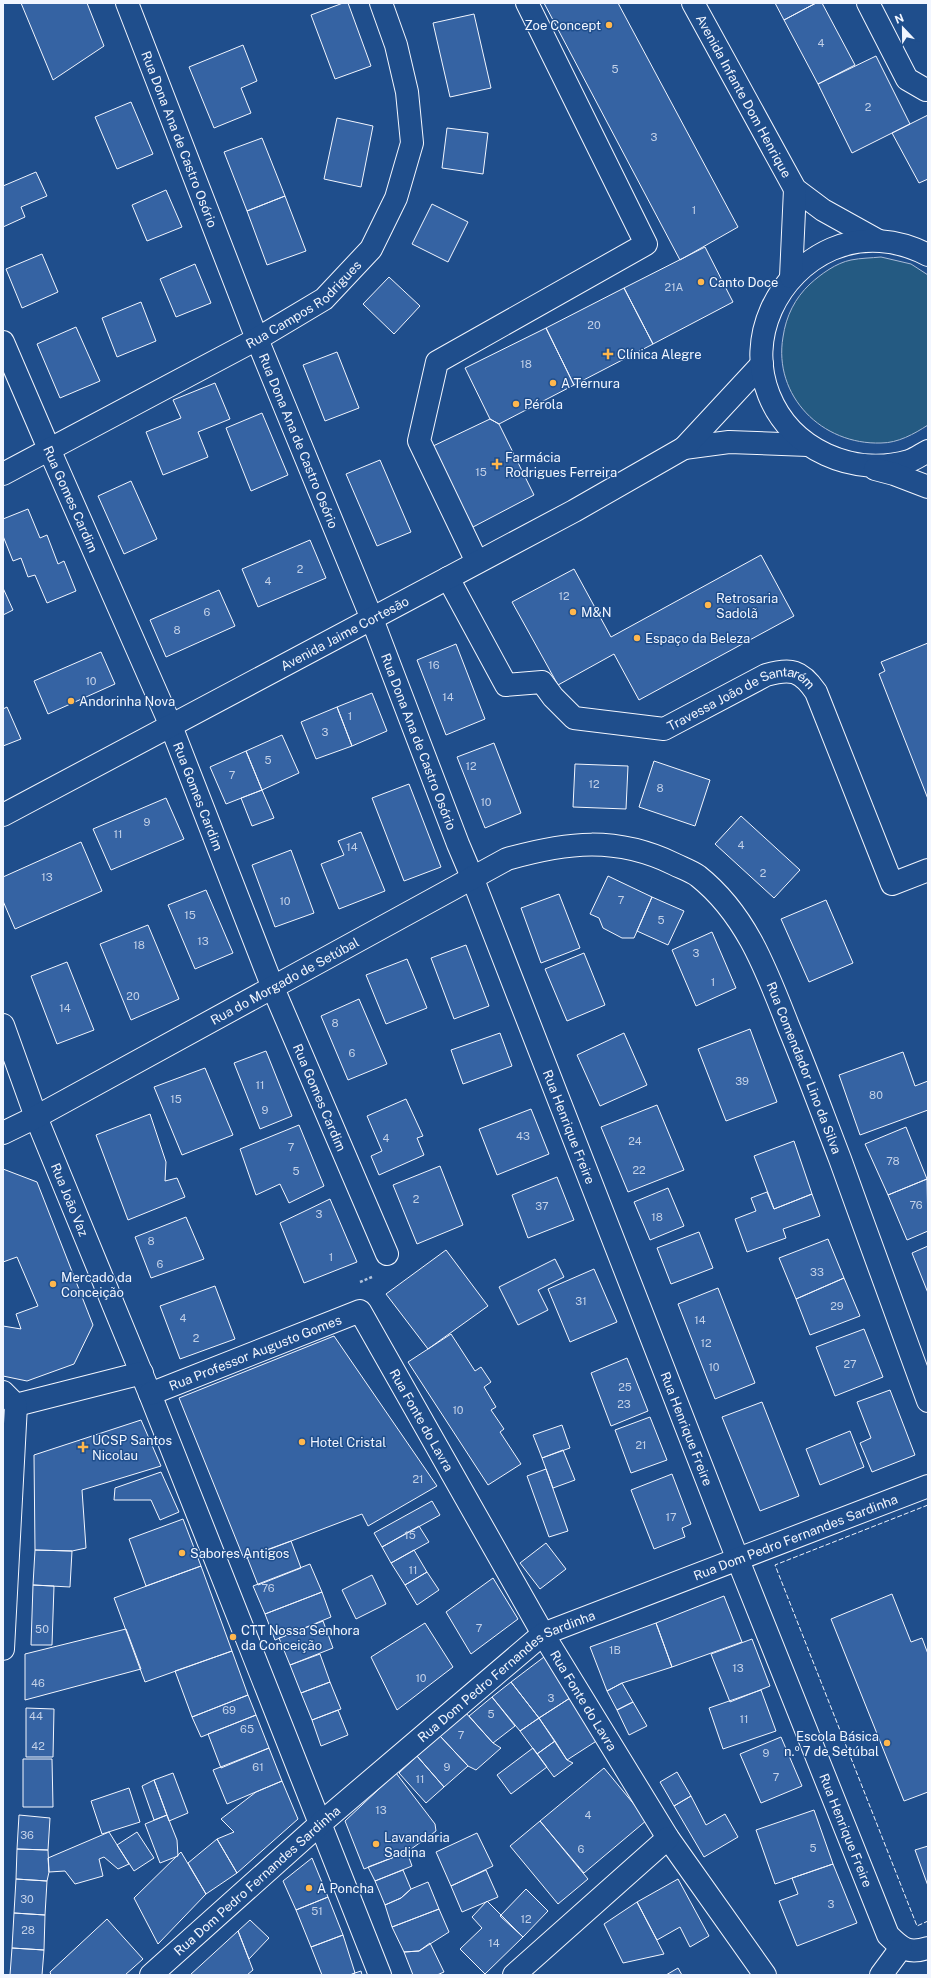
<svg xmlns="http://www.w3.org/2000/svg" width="931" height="1978" viewBox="0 0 931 1978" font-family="'Public Sans',sans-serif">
<rect width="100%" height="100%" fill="#1f4e8c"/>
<!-- green -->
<path fill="#245a82" stroke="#a8bbd7" d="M881 257 911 264 928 275V425C914 434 898 443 881 443 822 445 773 396 783 337 786 316 795 298 810 284 821 274 836 263 851 260 861 258 871 258 881 257Z"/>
<!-- building -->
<path fill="#3563a3" stroke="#f2f6ff" d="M21 3H87L104 46 53 80Z
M343 3H348L371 66 335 79 311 15Z
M544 3H618L738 227 680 260Z
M775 3H816L784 20Z
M816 3H822L855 65 818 84 784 20Z
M474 14 491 88 450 97 433 23Z
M243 45 257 81 241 88 251 113 214 128 189 67Z
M876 56 910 124 852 153 818 84Z
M131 102 153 154 117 169 95 117Z
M928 115V179L919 183 892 133Z
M337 118 373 126 361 187 324 179Z
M447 128 488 133 483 174 442 168Z
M262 138 285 196 247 211 224 152Z
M36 172 47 196 21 207 25 217 3 227V186Z
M166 190 182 227 147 241 132 205Z
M285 196 306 251 267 265 247 211Z
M432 204 468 222 448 262 412 244Z
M705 247 733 302 653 344 624 288Z
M42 254 58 292 22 308 6 269Z
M195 264 211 303 176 317 160 279Z
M389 277 420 306 394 334 363 304Z
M624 288 653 344 574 385 546 328Z
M141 302 156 341 117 357 102 318Z
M76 327 100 381 60 398 37 344Z
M546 328 574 385 499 424 490 419 465 368Z
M337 352 359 408 325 421 303 365Z
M215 383 230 419 198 432 208 457 163 475 146 432 181 418 173 400Z
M262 413 288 475 251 491 226 428Z
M490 419 499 424 534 495 473 527 431 447Z
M380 460 411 532 377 546 346 474Z
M131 481 157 539 124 554 98 496Z
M28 509 40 538 47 535 58 564 64 561 76 591 47 603 35 575 28 577 21 558 13 561 3 536V519Z
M310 540 326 578 258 607 242 569Z
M761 555 794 616 639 700 614 654 558 685 512 602 574 569 611 637Z
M3 588 13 610 3 615Z
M219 590 235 626 166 657 150 620Z
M928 643V799L879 674 885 671 881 662Z
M456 644 485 719 446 735 417 660Z
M101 652 115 684 48 714 34 681Z
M372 693 387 731 352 746 337 707Z
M7 707 21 739 3 746V709Z
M337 707 352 746 316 759 301 722Z
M282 735 299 773 262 790 246 751Z
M494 743 521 813 485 828 457 757Z
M246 751 262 790 226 804 210 767Z
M654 761 710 780 695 826 639 807Z
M575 764 628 766 626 809 573 807Z
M409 784 441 867 404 881 372 798Z
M262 790 274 818 252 826 241 798Z
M166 798 184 839 111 870 93 829Z
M741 816 800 870 774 898 715 844Z
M361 832 385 891 339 909 321 864 344 855 338 841Z
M81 842 102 891 15 929 3 901V877Z
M291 850 314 913 275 927 252 865Z
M608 876 652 897 634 938H622L603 928 599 918 590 914Z
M206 890 233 953 195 969 168 905Z
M559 894 580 948 541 963 521 908Z
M652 897 684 911 668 945 637 931Z
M826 900 853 963 809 982 781 919Z
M148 925 179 999 131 1020 100 944Z
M712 932 736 988 696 1006 672 950Z
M466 945 489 1006 454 1019 431 958Z
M584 953 605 1005 567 1021 545 969Z
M407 959 427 1008 386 1024 366 975Z
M67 962 94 1030 57 1044 31 976Z
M359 999 387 1064 348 1080 321 1016Z
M750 1029 777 1102 726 1121 698 1049Z
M500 1033 512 1066 463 1084 451 1050Z
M624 1033 647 1085 600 1106 577 1055Z
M266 1051 292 1116 260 1129 234 1063Z
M903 1052 915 1086 928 1081V1110L860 1135 839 1075Z
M205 1068 233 1135 182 1155 154 1087Z
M406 1099 423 1136 417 1138 424 1155 379 1175 371 1156 382 1151 367 1116Z
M657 1105 684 1170 628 1192 601 1127Z
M531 1109 549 1154 497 1175 479 1129Z
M150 1114 166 1162 165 1181 177 1178 185 1197 128 1220 96 1135Z
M299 1125 324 1186 289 1203 280 1184 256 1195 240 1149Z
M906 1127 927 1179 888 1195 865 1144Z
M794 1141 812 1194 774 1209 754 1156Z
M440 1166 463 1225 417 1244 393 1185Z
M3 1169 37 1182 93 1325 74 1364 27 1381 3 1376V1326L21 1329 16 1314 38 1306 17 1257 3 1262Z
M557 1177 574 1220 528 1238 512 1195Z
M927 1179 928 1231 907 1240 888 1195Z
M668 1188 684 1226 650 1240 634 1202Z
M767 1192 774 1209 812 1194 820 1216 783 1229 786 1238 747 1252 735 1219 756 1211 751 1198Z
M330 1199 357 1262 304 1283 280 1223Z
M186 1217 204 1259 151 1278 135 1237Z
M699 1232 713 1268 671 1284 657 1248Z
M828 1239 844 1278 796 1299 779 1258Z
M928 1246V1293L912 1253Z
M446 1250 488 1306 428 1349 386 1294Z
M555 1259 564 1277 538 1290 548 1310 518 1325 499 1287Z
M594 1269 617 1322 570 1342 548 1289Z
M844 1278 860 1316 810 1335 796 1299Z
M215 1286 235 1339 180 1359 160 1306Z
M718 1288 755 1383 715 1399 678 1304Z
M864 1329 883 1377 835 1396 816 1347Z
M451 1334 475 1371 481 1367 491 1382 484 1387 496 1407 491 1410 504 1429 500 1432 521 1464 488 1485 408 1362Z
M334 1336 437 1486 368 1526 362 1514 244 1559 179 1398Z
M627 1358 648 1411 611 1426 591 1373Z
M890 1390 915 1455 872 1472 860 1443 871 1438 857 1402Z
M762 1402 799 1496 760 1511 722 1417Z
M650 1417 667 1460 631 1473 615 1430Z
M141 1420 161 1466 82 1490 86 1548 72 1551 35 1550 34 1455Z
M562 1425 570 1448 542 1458 533 1435Z
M850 1431 864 1467 820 1485 806 1449Z
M563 1450 575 1480 553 1488 542 1458Z
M546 1469 568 1531 549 1537 527 1476Z
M161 1472 179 1512 160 1520 151 1500H114L115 1488Z
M672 1474 691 1524 682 1528 685 1537 654 1549 631 1490Z
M432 1501 440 1515 382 1547 374 1533Z
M183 1519 201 1566 146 1586 129 1539Z
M419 1526 429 1542 391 1563 382 1547Z
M291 1541 301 1568 258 1585 247 1557Z
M546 1543 566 1569 540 1589 520 1563Z
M35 1550 72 1551 70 1587 33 1585Z
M414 1550 427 1572 405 1585 391 1563Z
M310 1564 322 1592 265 1614 253 1586Z
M201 1566 232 1651 145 1682 114 1598Z
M427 1572 439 1590 417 1605 405 1585Z
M372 1575 386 1604 356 1619 342 1590Z
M493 1578 518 1619 471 1654 446 1612Z
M33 1585 54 1586 52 1645H31Z
M322 1592 331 1617 275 1640 265 1614Z
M892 1594 911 1642 922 1638 928 1654V1792L904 1801 831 1619Z
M724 1596 742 1642 672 1667 656 1623Z
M323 1621 333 1648 290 1665 279 1638Z
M425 1623 453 1667 397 1710 371 1657Z
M656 1623 672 1667 622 1683 607 1691 590 1647Z
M126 1629 141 1669 25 1700V1654Z
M752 1639 770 1686 730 1702 711 1654Z
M232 1651 248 1695 192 1717 175 1671Z
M320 1654 330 1682 301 1693 290 1665Z
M544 1657 570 1698 539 1718 511 1682Z
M330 1682 341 1709 312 1720 301 1693Z
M511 1682 539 1718 520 1731 492 1697Z
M622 1683 633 1702 617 1710 607 1691Z
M761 1690 776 1731 723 1749 709 1708Z
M248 1695 256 1715 201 1737 192 1717Z
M492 1697 515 1726 493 1743 469 1716Z
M570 1698 598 1740 567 1760 539 1718Z
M633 1702 647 1726 629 1735 617 1710Z
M26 1708 54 1709 53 1757H26Z
M338 1710 348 1735 321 1746 312 1720Z
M465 1712 493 1743 501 1748 476 1770 468 1766 440 1736Z
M256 1715 269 1748 221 1768 208 1734Z
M539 1718 555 1741 537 1754 520 1731Z
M440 1736 468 1766 444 1787 417 1756Z
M781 1737 802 1786 761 1803 740 1754Z
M555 1741 567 1760 573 1763 554 1777 537 1754Z
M269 1748 282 1781 227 1804 213 1770Z
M533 1748 547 1767 511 1794 497 1775Z
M417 1756 444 1787 426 1803 399 1773Z
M23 1759H52L53 1807H23Z
M604 1768 647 1820 584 1873 540 1821Z
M677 1772 691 1796 674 1806 660 1782Z
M173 1773 188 1813 169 1821 154 1780Z
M396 1773 435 1824 436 1831 407 1852 364 1869 345 1821Z
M154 1780 167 1815 154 1820 142 1786Z
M282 1781 298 1819 237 1873 217 1839 234 1832 221 1819 256 1792Z
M129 1788 140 1822 102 1834 91 1801Z
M691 1796 706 1825 725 1814 738 1837 704 1857 674 1806Z
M814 1810 833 1864 775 1884 756 1830Z
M19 1815 50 1818 48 1850 17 1849Z
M167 1815 177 1840 178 1856 160 1863 145 1824Z
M540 1821 588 1879 558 1904 510 1846Z
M109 1832 129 1864 118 1869 104 1857 99 1859 103 1876 75 1884 65 1871 49 1872 48 1858Z
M137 1832 154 1858 134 1871 117 1845Z
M477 1833 493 1866 451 1886 436 1852Z
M217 1839 237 1873 206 1894 188 1863Z
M928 1846V1886L915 1850Z
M17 1849 48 1850 49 1872 47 1881 16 1879Z
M181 1852 206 1894 158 1944 134 1898Z
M407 1852 412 1866 375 1881 368 1867Z
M312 1858 328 1897 296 1910 283 1881Z
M833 1864 857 1923 797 1946 779 1901 798 1894 792 1878Z
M403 1870 411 1889 401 1898 385 1905 375 1881Z
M486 1870 498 1897 462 1912 451 1886Z
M16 1879 47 1881 45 1915 14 1913Z
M678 1879 709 1936 690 1947 680 1927 657 1940 637 1902Z
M428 1882 439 1909 392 1927 385 1905 401 1898 411 1889Z
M526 1889 548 1911 523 1937 500 1916Z
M328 1897 343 1935 311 1947 296 1910Z
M487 1901 523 1937 485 1974 460 1949 482 1928 472 1917Z
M637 1902 664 1954 623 1963 604 1924Z
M439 1909 449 1932 419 1951 404 1952 392 1927Z
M14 1913 45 1915 44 1950 12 1948Z
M107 1919 143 1959 125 1975H51L50 1972Z
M250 1920 269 1938 249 1959 238 1931Z
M238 1931 253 1970 247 1975H190Z
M343 1935 355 1973 350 1975H322L311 1947Z
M430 1943 444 1972 437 1975H413L404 1952 419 1951Z
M12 1948 44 1950 42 1975H10Z
M678 1968 682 1975H666Z
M361 1971 362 1975H350L355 1973Z"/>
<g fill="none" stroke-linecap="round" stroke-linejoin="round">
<defs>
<g id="pedestrian">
<path id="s1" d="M257 339 372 619 458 844 472 877"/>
<path id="s2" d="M49 449 171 726 273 988"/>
</g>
<g id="minor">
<path id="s3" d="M127 3 257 339"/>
<path d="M868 3 907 79 926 90 928 89"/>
<path d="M3 342 49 449"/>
<path id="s4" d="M3 474 257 339 324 299 371 249 396 198 412 143 407 92 396 45 381 3"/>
<path d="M477 562 419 441 437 362 646 244 527 3"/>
<path id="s5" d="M448 578 506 685 542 682 553 697 574 718 664 729 766 675C791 668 801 670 816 692L892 884 928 870"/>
<path id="s6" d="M472 877 738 1560 888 1935C902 1949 908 1954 928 1948"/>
<path id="s7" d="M273 988 387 1254"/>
<path id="s8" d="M3 1025 36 1117 150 1394 380 1975"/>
<path id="s9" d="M3 1133 36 1117 507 859C567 842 616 836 674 864 682 868 691 871 698 876 747 915 767 972 789 1028 807 1071 823 1115 840 1159 869 1240 899 1321 928 1401"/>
<path d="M3 1392 16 1405 142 1373"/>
<path id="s10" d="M150 1394 360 1311 543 1634 668 1838 765 1975"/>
<path d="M3 1649 16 1405"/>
<path id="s11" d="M151 1975 321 1823 543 1634 928 1486"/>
<path d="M514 1975 668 1838"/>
<path d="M881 1975 901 1948"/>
</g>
<g id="secondary">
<path d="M684 448 729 442 808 445"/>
<path id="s12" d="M3 815 574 511 684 448 762 364"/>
</g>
<g id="primary">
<path id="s13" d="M693 3 795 189 823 210 877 240"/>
<path d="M928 255C898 239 863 236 832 249 777 273 746 338 769 395 791 450 853 477 909 461 915 459 922 454 928 451"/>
<path d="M791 277 795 189"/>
<path d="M875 469 894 474 928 487"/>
</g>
</defs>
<!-- pedestrian casing -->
<use href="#pedestrian" stroke="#f2f6ff" stroke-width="24"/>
<!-- minor casing -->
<use href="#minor" stroke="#f2f6ff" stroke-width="24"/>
<!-- secondary casing -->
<use href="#secondary" stroke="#f2f6ff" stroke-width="24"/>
<!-- primary casing -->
<use href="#primary" stroke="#f2f6ff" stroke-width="24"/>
<!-- path -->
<path stroke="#b3c4dc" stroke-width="2.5" stroke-dasharray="3 2" stroke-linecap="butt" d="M360 1282 372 1277"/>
<!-- pedestrian -->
<use href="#pedestrian" stroke="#1f4e8c" stroke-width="22"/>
<!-- minor -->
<use href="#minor" stroke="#1f4e8c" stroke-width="22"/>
<!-- secondary -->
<use href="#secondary" stroke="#1f4e8c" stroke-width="22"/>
<!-- primary -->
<use href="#primary" stroke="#1f4e8c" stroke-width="22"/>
<!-- fence -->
<path stroke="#f2f6ff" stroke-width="1" stroke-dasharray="5 2" stroke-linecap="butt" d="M928 1505 775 1565 917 1926 928 1921"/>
</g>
<!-- markers -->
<g fill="#ffb74d" stroke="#1f4e8c" stroke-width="1.5">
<circle cx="609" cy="25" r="4"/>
<circle cx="701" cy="282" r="4"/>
<path d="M606 348h4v4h4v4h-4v4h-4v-4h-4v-4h4z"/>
<circle cx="553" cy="383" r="4"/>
<circle cx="516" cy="404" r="4"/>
<path d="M495 458h4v4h4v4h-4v4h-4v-4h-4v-4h4z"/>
<circle cx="708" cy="605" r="4"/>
<circle cx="573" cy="612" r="4"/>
<circle cx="637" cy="638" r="4"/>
<circle cx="71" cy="701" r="4"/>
<circle cx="53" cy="1284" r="4"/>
<circle cx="302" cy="1442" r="4"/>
<path d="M81 1441h4v4h4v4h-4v4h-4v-4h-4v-4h4z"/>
<circle cx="182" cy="1553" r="4"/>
<circle cx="233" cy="1637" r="4"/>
<circle cx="887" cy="1743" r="4"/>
<circle cx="376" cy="1844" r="4"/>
<circle cx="309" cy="1888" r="4"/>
</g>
<g text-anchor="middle" stroke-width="3" stroke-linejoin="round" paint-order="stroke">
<!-- number labels -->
<g font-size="11" fill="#c3d1e8">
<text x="821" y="47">4</text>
<text x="615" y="73">5</text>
<text x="868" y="111">2</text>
<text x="654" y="141">3</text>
<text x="694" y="214">1</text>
<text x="674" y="291">21A</text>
<text x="594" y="329">20</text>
<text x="526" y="368">18</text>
<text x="481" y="476">15</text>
<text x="300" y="573">2</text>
<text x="268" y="585">4</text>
<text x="564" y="600">12</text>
<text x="207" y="616">6</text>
<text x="177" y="634">8</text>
<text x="434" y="669">16</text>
<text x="91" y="685">10</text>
<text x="448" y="701">14</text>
<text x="350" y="720">1</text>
<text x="325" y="736">3</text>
<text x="268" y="764">5</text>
<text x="471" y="770">12</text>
<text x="232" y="779">7</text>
<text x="594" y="788">12</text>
<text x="660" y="792">8</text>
<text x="486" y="806">10</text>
<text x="147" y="826">9</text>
<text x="118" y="838">11</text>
<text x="741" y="849">4</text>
<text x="352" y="851">14</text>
<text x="763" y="877">2</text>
<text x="47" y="881">13</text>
<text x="621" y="904">7</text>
<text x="285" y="905">10</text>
<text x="190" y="919">15</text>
<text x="661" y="924">5</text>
<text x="203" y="945">13</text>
<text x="139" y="949">18</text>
<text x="696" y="957">3</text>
<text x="713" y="986">1</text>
<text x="133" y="1000">20</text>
<text x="65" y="1012">14</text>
<text x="335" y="1027">8</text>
<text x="352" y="1057">6</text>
<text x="742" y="1085">39</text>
<text x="260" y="1089">11</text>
<text x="876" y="1099">80</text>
<text x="176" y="1103">15</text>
<text x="265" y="1114">9</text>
<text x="523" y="1140">43</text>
<text x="386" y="1142">4</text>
<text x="635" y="1145">24</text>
<text x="291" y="1151">7</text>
<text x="893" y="1165">78</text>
<text x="639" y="1174">22</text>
<text x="296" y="1175">5</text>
<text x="416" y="1203">2</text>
<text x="916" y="1209">76</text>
<text x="542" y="1210">37</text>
<text x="319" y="1218">3</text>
<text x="657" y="1221">18</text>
<text x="151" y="1245">8</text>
<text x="331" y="1261">1</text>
<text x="160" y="1268">6</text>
<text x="817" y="1276">33</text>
<text x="581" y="1305">31</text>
<text x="837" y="1310">29</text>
<text x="183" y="1322">4</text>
<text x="700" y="1324">14</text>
<text x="196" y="1342">2</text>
<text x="706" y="1347">12</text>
<text x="850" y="1368">27</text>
<text x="714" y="1371">10</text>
<text x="625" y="1391">25</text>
<text x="624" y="1408">23</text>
<text x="458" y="1414">10</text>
<text x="641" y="1449">21</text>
<text x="418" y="1483">21</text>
<text x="671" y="1521">17</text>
<text x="410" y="1539">15</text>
<text x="413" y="1574">11</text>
<text x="268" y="1592">76</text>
<text x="479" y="1632">7</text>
<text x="42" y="1633">50</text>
<text x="615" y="1654">1B</text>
<text x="738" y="1672">13</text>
<text x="421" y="1682">10</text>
<text x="38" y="1687">46</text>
<text x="551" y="1702">3</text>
<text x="229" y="1714">69</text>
<text x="491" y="1718">5</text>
<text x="36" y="1720">44</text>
<text x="744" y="1723">11</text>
<text x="247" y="1733">65</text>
<text x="461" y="1739">7</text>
<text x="38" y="1750">42</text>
<text x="766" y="1757">9</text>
<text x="258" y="1771">61</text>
<text x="447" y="1771">9</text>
<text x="776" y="1781">7</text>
<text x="420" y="1783">11</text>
<text x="381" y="1814">13</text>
<text x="588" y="1819">4</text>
<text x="27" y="1839">36</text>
<text x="813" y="1852">5</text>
<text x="581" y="1853">6</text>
<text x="27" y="1903">30</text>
<text x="831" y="1908">3</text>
<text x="317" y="1915">51</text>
<text x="526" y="1923">12</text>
<text x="28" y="1934">28</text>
<text x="494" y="1947">14</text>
</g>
<!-- poi labels -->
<g font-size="13" fill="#f2f6ff" stroke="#1f4e8c" text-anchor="start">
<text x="601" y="30" text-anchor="end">Zoe Concept</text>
<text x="709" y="287">Canto Doce</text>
<text x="617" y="359">Clínica Alegre</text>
<text x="561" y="388">A Ternura</text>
<text x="524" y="409">Pérola</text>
<text x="505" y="462">Farmácia<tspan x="505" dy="15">Rodrigues Ferreira</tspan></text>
<text x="716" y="603">Retrosaria<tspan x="716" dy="15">Sadolã</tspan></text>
<text x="581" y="617">M&amp;N</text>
<text x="645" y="643">Espaço da Beleza</text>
<text x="79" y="706">Andorinha Nova</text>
<text x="61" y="1282">Mercado da<tspan x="61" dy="15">Conceição</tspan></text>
<text x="92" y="1445">UCSP Santos<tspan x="92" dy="15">Nicolau</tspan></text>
<text x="310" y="1447">Hotel Cristal</text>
<text x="190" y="1558">Sabores Antigos</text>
<text x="241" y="1635">CTT Nossa Senhora<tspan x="241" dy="15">da Conceição</tspan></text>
<text x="879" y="1741" text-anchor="end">Escola Básica<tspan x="879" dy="15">n.º 7 de Setúbal</tspan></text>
<text x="384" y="1842">Lavandaria<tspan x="384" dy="15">Sadina</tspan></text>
<text x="317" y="1893">A Poncha</text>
</g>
<!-- street labels -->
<g font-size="13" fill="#f2f6ff" stroke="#1f4e8c">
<text dy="5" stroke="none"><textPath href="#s13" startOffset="106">Avenida Infante Dom Henrique</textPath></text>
<text dy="5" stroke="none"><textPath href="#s3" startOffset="146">Rua Dona Ana de Castro Osório</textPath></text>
<text dy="5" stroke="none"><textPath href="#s4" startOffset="346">Rua Campos Rodrigues</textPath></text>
<text dy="5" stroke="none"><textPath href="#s1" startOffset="110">Rua Dona Ana de Castro Osório</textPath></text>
<text transform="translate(71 499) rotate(66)" y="5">Rua Gomes Cardim</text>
<text dy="5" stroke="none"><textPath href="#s12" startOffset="387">Avenida Jaime Cortesão</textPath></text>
<text dy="5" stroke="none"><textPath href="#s5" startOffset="383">Travessa João de Santarém</textPath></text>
<text dy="5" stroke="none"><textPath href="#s1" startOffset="434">Rua Dona Ana de Castro Osório</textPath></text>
<text dy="5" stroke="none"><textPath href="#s2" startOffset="378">Rua Gomes Cardim</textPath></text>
<text dy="5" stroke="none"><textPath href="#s9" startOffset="320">Rua do Morgado de Setúbal</textPath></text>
<text dy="5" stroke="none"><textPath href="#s9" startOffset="994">Rua Comendador Lino da Silva</textPath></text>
<text dy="5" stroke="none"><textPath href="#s7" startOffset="119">Rua Gomes Cardim</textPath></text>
<text dy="5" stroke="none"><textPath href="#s6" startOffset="268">Rua Henrique Freire</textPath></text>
<text dy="5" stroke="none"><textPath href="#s8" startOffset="187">Rua João Vaz</textPath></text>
<text dy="5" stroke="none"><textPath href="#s10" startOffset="113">Rua Professor Augusto Gomes</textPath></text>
<text dy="5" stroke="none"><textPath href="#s10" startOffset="351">Rua Fonte do Lavra</textPath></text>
<text dy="5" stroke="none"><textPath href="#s6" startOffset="592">Rua Henrique Freire</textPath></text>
<text dy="5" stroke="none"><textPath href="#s11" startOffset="790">Rua Dom Pedro Fernandes Sardinha</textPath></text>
<text dy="5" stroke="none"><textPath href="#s11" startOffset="466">Rua Dom Pedro Fernandes Sardinha</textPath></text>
<text dy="5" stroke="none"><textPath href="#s10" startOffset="675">Rua Fonte do Lavra</textPath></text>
<text dy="5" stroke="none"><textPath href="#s6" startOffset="1024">Rua Henrique Freire</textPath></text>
<text dy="5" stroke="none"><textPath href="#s11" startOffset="142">Rua Dom Pedro Fernandes Sardinha</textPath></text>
</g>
</g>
<!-- border -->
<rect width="931" height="1978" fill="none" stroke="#f2f6ff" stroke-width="8"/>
<!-- north arrow -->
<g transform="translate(903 28) rotate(338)" stroke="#1f4e8c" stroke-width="3" paint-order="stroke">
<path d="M0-3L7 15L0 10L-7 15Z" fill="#f2f6ff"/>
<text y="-6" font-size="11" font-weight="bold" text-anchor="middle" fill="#f2f6ff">N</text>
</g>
</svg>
